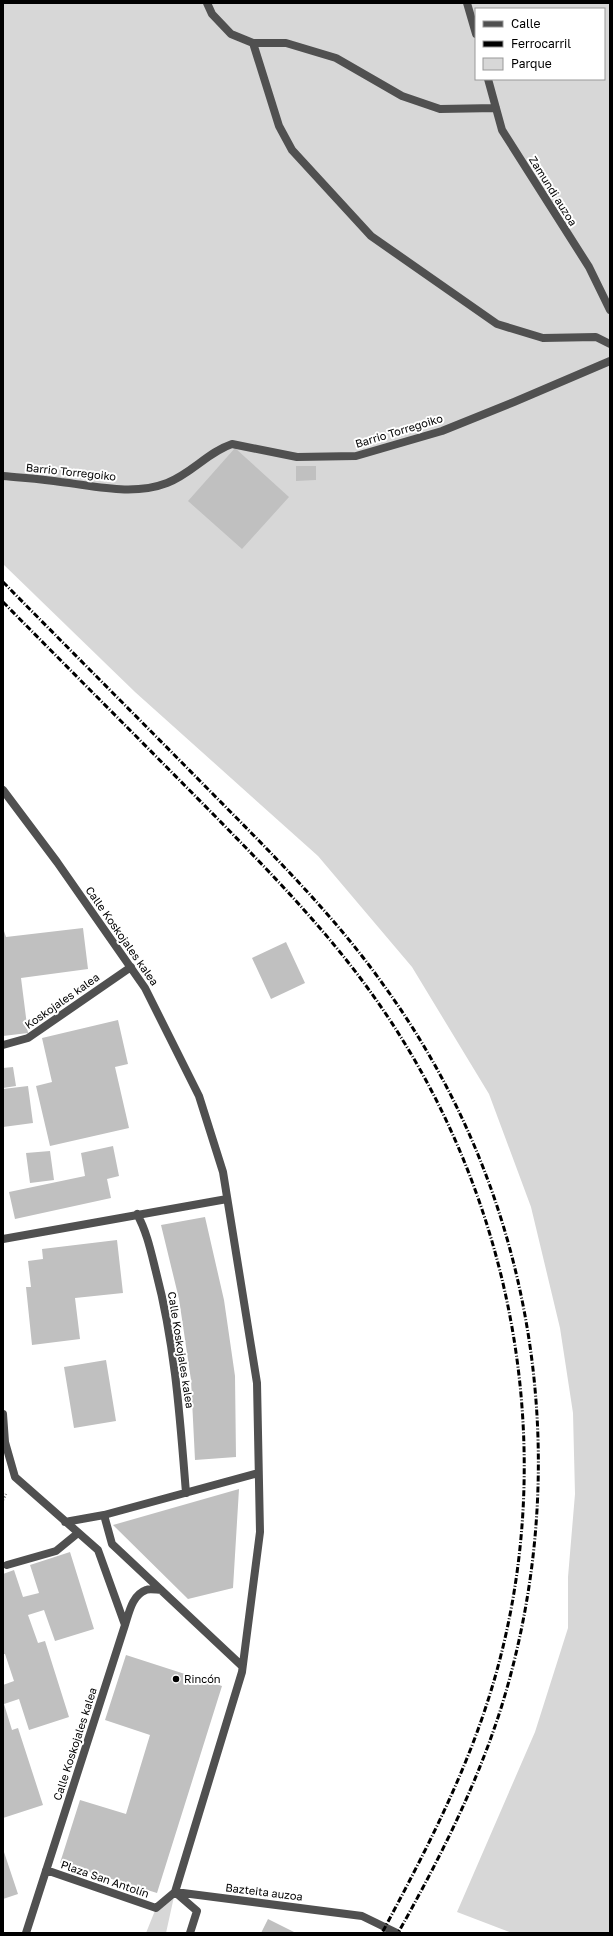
<svg xmlns="http://www.w3.org/2000/svg" width="613" height="1936" viewBox="0 0 613 1936" font-family="'Golos Text',sans-serif">
<rect width="100%" height="100%" fill="#fff"/>
<!-- green -->
<path fill="#d7d7d7" fill-rule="evenodd" d="M3 3H610V1933H512L457 1912 535 1732 568 1628V1577L575 1494 573 1413 560 1328 531 1207 489 1094 412 967 318 856 135 692 3 564ZM476 9H604V79H476Z
M175 1892 166 1933H146L156 1908Z"/>
<!-- building -->
<path fill="#c0c0c0" d="M235 448 289 497 242 549 188 501Z
M296 466H316V480L296 481Z
M3 928 6 937 83 928 88 969 21 978 28 1033 3 1036Z
M286 942 305 983 271 999 252 958Z
M118 1020 128 1064 115 1067 129 1128 50 1146 36 1086 52 1082 42 1038Z
M13 1067 16 1086 3 1088V1068Z
M28 1086 33 1123 3 1127V1089Z
M113 1146 119 1176 107 1179 111 1198 15 1219 9 1192 85 1176 81 1153Z
M50 1151 54 1180 30 1183 26 1153Z
M205 1217 224 1300 235 1376 236 1457 195 1460 191 1380 179 1299 161 1225Z
M117 1240 123 1293 75 1298 80 1339 32 1345 26 1287H31L28 1261 43 1259 42 1249Z
M106 1360 116 1421 74 1428 64 1367Z
M239 1489 233 1588 188 1599 113 1525Z
M70 1552 94 1629 55 1641 44 1610 28 1615 38 1643 45 1641 69 1717 29 1730 19 1699 4 1704 12 1730 18 1728 43 1805 3 1818V1685L14 1681 5 1654H3V1574L14 1570 23 1597 39 1593 30 1565Z
M126 1655 222 1686 157 1893 60 1863 80 1800 126 1814 150 1735 105 1720Z
M3 1849 18 1894 3 1899Z
M268 1919 296 1933H261Z"/>
<g fill="none" stroke-linecap="round" stroke-linejoin="round">
<!-- path -->
<path stroke="#727272" stroke-width="2.5" stroke-dasharray="1 2" stroke-linecap="butt" d="M3 1500 6 1494"/>
<!-- service -->
<path stroke="#505050" stroke-width="8" d="M7 1565 56 1551 78 1533"/>
<!-- minor -->
<path stroke="#505050" stroke-width="8" d="M207 3 212 14 231 34 253 43H286L336 58 402 96 440 109 496 108
M467 3 476 34
M253 43 279 126 292 150 371 236 497 324 543 338 596 337 610 344
M488 79 502 130 589 267 610 310
M3 476C22 478 42 479 61 482 95 486 133 496 167 483 191 474 208 452 232 444L297 457 356 456 442 431 514 402 610 361
M3 790 57 862 145 988 199 1096 223 1172 257 1383 260 1532 242 1672 175 1892
M3 1045 28 1038 131 967
M137 1214C147 1232 151 1252 156 1272 175 1344 180 1418 186 1493
M3 1239 227 1199
M3 1414 5 1442 15 1477 98 1550 125 1625 26 1933
M104 1515 112 1544 242 1666
M65 1522 104 1515 258 1473
M125 1625C129 1613 132 1595 146 1590 150 1588 157 1590 161 1590
M46 1870 156 1908 175 1892
M175 1892 362 1916 397 1933
M175 1892 197 1911 190 1933"/>
<!-- rail -->
<path stroke="#000" stroke-width="3" stroke-dasharray="6 2 1 2" stroke-linecap="butt" d="M3 582C69 649 136 716 202 783 266 848 332 912 385 987 535 1195 577 1460 502 1705 477 1785 439 1860 398 1933
M3 602C72 672 141 741 210 811 264 866 318 921 364 983 514 1185 565 1453 490 1694 464 1778 423 1856 382 1933"/>
</g>
<!-- markers -->
<circle fill="#000" stroke="#fff" stroke-width="1.5" cx="176" cy="1679" r="4"/>
<g text-anchor="middle" stroke-width="4" stroke-linejoin="round" paint-order="stroke">
<!-- street labels -->
<g font-size="11" fill="#000" stroke="#fff">
<text transform="translate(553 191) rotate(58)" y="4">Zamundi auzoa</text>
<text transform="translate(399 431) rotate(-17)" y="4">Barrio Torregoiko</text>
<text transform="translate(71 472) rotate(6)" y="4">Barrio Torregoiko</text>
<text transform="translate(122 936) rotate(55)" y="4">Calle Koskojales kalea</text>
<text transform="translate(62 1001) rotate(-35)" y="4">Koskojales kalea</text>
<text transform="translate(181 1350) rotate(81)" y="4">Calle Koskojales kalea</text>
<text transform="translate(75 1744) rotate(-72)" y="4">Calle Koskojales kalea</text>
<text transform="translate(105 1879) rotate(19)" y="4">Plaza San Antolín</text>
<text transform="translate(264 1892) rotate(7)" y="4">Bazteita auzoa</text>
</g>
<!-- poi labels -->
<g font-size="11" fill="#000" stroke="#fff" text-anchor="start">
<text x="184" y="1683">Rincón</text>
</g>
</g>
<!-- border -->
<rect width="613" height="1936" fill="none" stroke="#000000" stroke-width="8"/>
<!-- legend -->
<rect x="475" y="8" width="130" height="72" fill="#ffffff" stroke="#999999"/>
<rect x="483" y="21" width="20" height="6" fill="#505050" stroke="#999999"/>
<text x="511" y="28" font-size="12" fill="#000000">Calle</text>
<rect x="483" y="41" width="20" height="6" fill="#000000" stroke="#999999"/>
<text x="511" y="48" font-size="12" fill="#000000">Ferrocarril</text>
<rect x="483" y="58" width="20" height="12" fill="#d7d7d7" stroke="#999999"/>
<text x="511" y="68" font-size="12" fill="#000000">Parque</text>
</svg>
